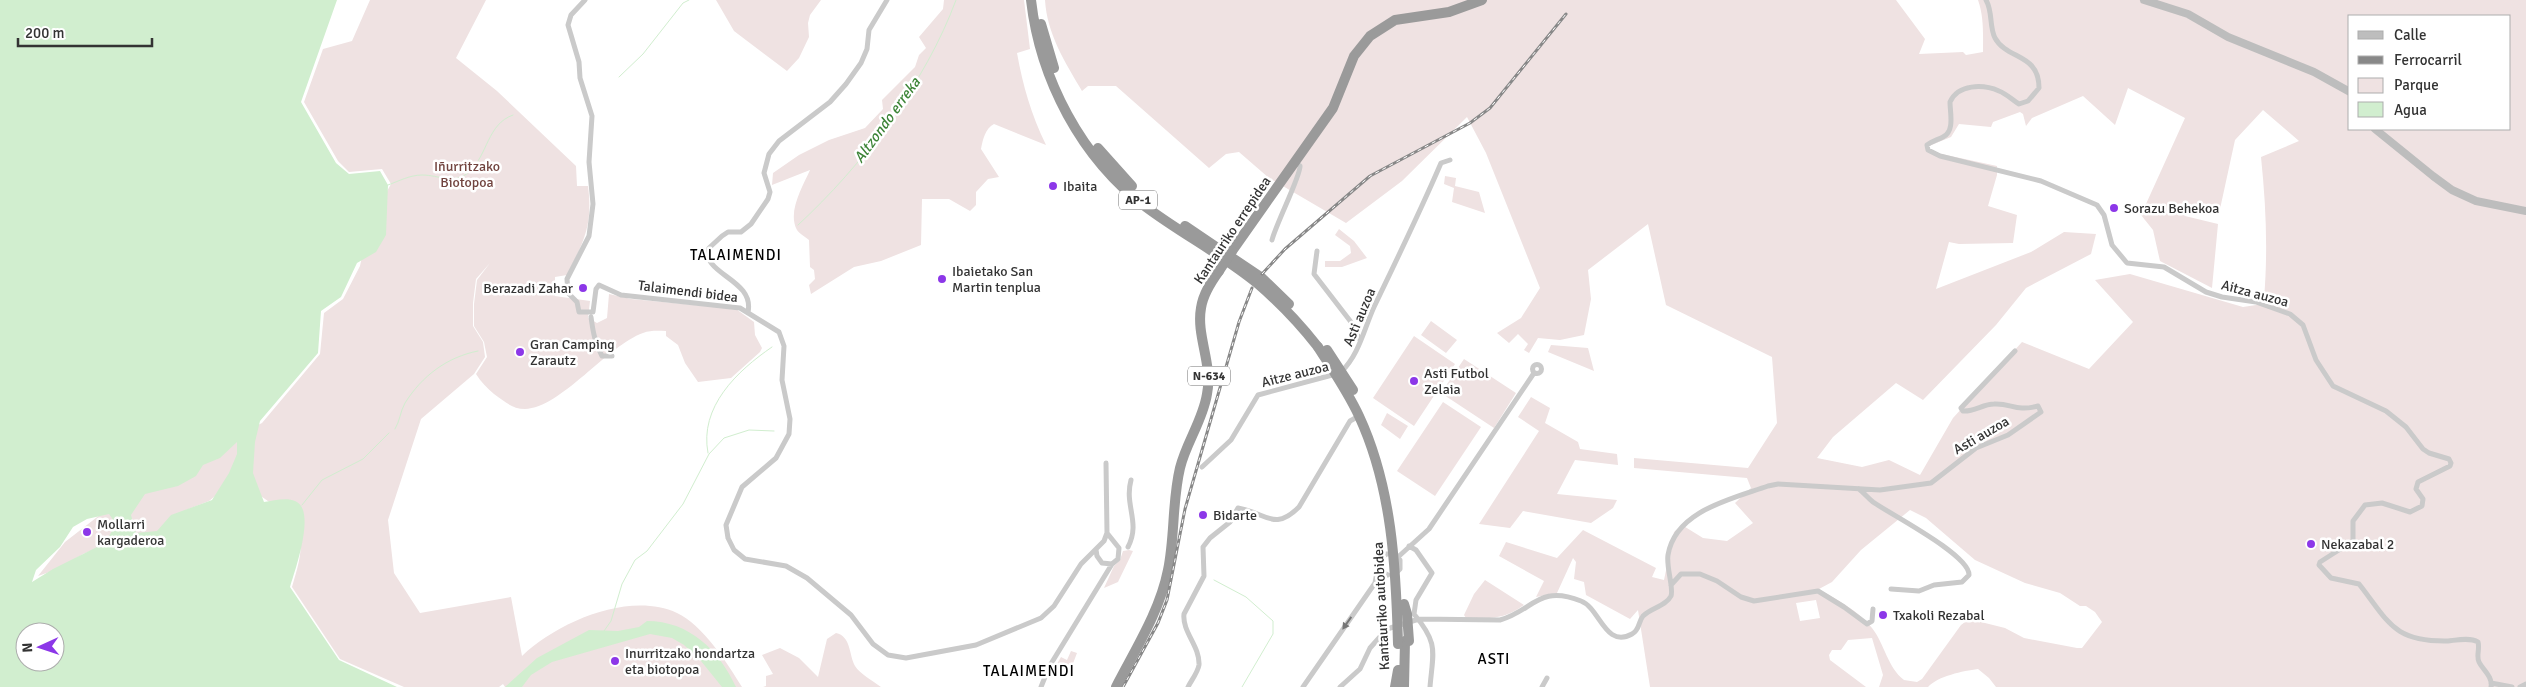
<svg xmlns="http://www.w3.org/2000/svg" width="2526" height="687" viewBox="0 0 2526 687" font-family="Signika,sans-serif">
<rect width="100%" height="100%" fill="#fff"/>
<!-- green -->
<path fill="#efe2e2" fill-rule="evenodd" d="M370 0H486L456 58 497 91 576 166 577 186H588C593 225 584 241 567 275L555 277V296L590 301 588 318 597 323 607 318 609 294 631 299 736 309 754 322 755 335 762 348 760 352 731 378 698 382 685 363 678 345 666 336V331C659 331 651 330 643 333 608 345 561 408 525 409 512 409 504 401 494 394 487 388 481 382 476 374L487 357 484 342 474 326V304L477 280 490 263 476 279 473 303V326L483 342 485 357 474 374 421 419 388 520 394 573 420 613 511 597 522 656C558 622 629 591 677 613 702 624 728 664 742 687H505L503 684 499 687H404L340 659 292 587C296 572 305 548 298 533 286 509 256 494 236 479L209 501 186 510 157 533 110 543 83 554 58 569 38 576 65 542 101 514 226 441 262 423 320 354 324 313 343 299 360 266 369 224 391 184 382 169 349 172 338 161 304 102 323 49 352 41Z
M716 0H821L810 15 808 23 809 37 799 58 787 71 734 31Z
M944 0H1024L1030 49 1017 53C1023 86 1031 114 1046 145L994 124C985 129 983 139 981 149L999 177 988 179 976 192V205L970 211 949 199H922L921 245 881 261 854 267 811 294 809 285 815 279 814 270 810 267 809 240C805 237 799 233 797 230 787 212 803 186 810 170L772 185 773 173 799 155 829 140 865 128 883 109 882 100 915 67 919 55 926 48 919 37 943 9Z
M1045 0H1896L1925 39 1919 54 1963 52 1966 55 1983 52C1983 33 1984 17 1978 0H2526V687H1996L1989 678 1978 669C1963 671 1938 676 1928 687H1879L1883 675 1872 638 1848 640 1841 650H1832L1829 655 1830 660 1866 687H1650L1638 610 1630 619 1586 595 1584 582 1574 579 1576 562 1573 558 1557 593 1536 597 1544 581 1499 556 1506 542 1557 558 1583 530 1656 568 1652 577 1664 580 1674 532 1682 525 1703 538 1727 541 1753 523 1735 503 1751 488 1747 478 1634 468V458L1748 468 1777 423 1772 357 1666 305 1648 224 1588 270 1591 299 1584 335 1560 340 1538 338 1529 353 1524 350 1528 344 1518 334 1509 343 1497 333 1521 318 1540 288 1486 153 1467 117 1402 181 1346 223 1269 178 1239 152 1226 154 1209 168 1116 86H1088L1082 91C1065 62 1047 34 1045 0ZM2350 16H2510V129H2350ZM2128 88 2185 118 2141 215 2153 230 2160 261 2212 288 2218 224 2185 216 2188 207 2220 209 2235 140 2263 110 2299 141 2261 157C2266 205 2268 251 2264 299L2256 305 2243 307 2130 274 2095 280 2133 322 2089 369 2022 342 1953 418 1920 475 1889 460 1862 467 1817 458 1833 437 1896 383 1923 400 1996 325 2026 288 2091 254 2096 234 2064 232 2031 252 1936 289 1949 242 1959 244 2013 243 2017 215 1988 206 1997 175V166L1937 153 1930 149 1929 146 1951 137 1959 124 1991 127 1993 122 2020 112 2023 114 2026 126 2032 118 2083 96 2115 125ZM1910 510 1926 518 1975 560 2025 583 2060 593 2080 606H2086L2095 612 2102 622 2082 648H2077L2024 638 2005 628 1969 619 1961 625 1922 679 1917 682 1904 680C1888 668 1884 643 1872 628 1859 611 1837 600 1819 589L1832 582 1861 550ZM1816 600 1820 618 1800 621 1796 603Z
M1445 176 1456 178 1455 186 1479 192 1485 213 1452 202 1454 188 1444 184Z
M1339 229 1354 241 1367 258 1342 267H1325V261H1340L1351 253 1350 246 1335 235Z
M1431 321 1457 340 1446 353 1421 335Z
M1414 336 1455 364 1414 426 1373 398Z
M1551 345 1588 348 1594 371 1548 352Z
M1464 359 1516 393 1494 428 1441 393Z
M1531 397 1550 408 1545 423 1578 442 1580 449 1617 454 1618 465 1575 460 1557 494 1617 500 1613 508 1591 523 1523 511 1510 528 1479 524 1539 431 1518 417Z
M1443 402 1481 427 1435 496 1397 471Z
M1387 413 1408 426 1400 439 1381 425Z
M1129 550 1133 551 1118 582 1104 588 1114 566 1120 560 1123 551Z
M1485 580 1524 605C1503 620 1492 618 1466 618L1464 615 1474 594Z
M836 633C851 636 849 655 855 666 860 674 873 681 881 687H763L766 686V676L773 674 762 655 780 648 799 658 818 677 827 639Z
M1071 651 1077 653 1072 666 1065 664 1066 662 1058 678 1051 674 1061 657 1067 660Z"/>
<!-- water -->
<path fill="#d1eecf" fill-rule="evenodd" d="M0 0H337L301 102 336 163 349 174 380 171 388 185 386 235 376 252 357 263 341 297 321 311 318 353 260 421 255 442 253 473 264 502C273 501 286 497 295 501 317 509 295 570 290 587L339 660 397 687H0ZM237 442V454L229 473 212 500 171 515 157 531 136 533 131 515 145 494 178 486 196 476 203 465 220 458ZM109 514 116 524 105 543 53 569 32 582 36 570 60 547 73 527 87 519ZM25 632H55V662H25Z
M647 621C689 621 719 650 736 687H722L701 661 684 645 672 638 650 634 552 662 531 675 522 687H505L537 658 589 630 618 631 639 627Z"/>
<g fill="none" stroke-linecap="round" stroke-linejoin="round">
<!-- stream -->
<path stroke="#d1eecf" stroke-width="1" d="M619 77 643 54 683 3 689 0
M388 185C399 181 410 175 422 175 439 175 454 185 469 172 488 155 487 124 513 115
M798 225C862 166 926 82 956 0
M395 429C400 421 400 412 405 403 422 376 447 357 478 351
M708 453C699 407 737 371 772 347
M302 505 322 480 363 459 389 433
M1214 580 1246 597 1273 621V634L1242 687
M604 631 611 621 622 584 635 560 647 551 683 504 709 454 724 438 749 430 774 431"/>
<!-- street -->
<path stroke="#cacaca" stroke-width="5" d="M585 0 571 15 568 25 579 62 580 78 592 116 589 162 593 204 589 236 567 279 568 293 577 302 579 312H593L596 289 599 285 621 295 740 308 779 332 784 346 782 380 790 419 789 434 776 458 742 487 726 525 728 538 734 550 745 559 786 566 807 578 851 615 873 644 888 655 906 658 976 645 1041 618 1054 606 1081 564 1104 541 1107 533 1106 463
M1986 0C1993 12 1989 26 1995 38 2007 60 2039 53 2039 88L2028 101 2019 104C2012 100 2007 94 1999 91 1983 84 1958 84 1950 102 1950 113 1955 131 1943 137 1937 140 1932 141 1927 145L1928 150 1940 156 2041 181 2097 205 2104 215 2112 245 2127 263 2164 267 2206 292 2222 297 2256 302 2290 314 2303 325 2316 360 2333 386 2386 411 2406 427 2423 449 2429 453 2449 459 2451 463 2450 466 2418 482 2416 489 2423 499 2422 506 2410 512 2382 503 2365 505 2353 521V541L2320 562 2319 565 2331 578 2359 584C2389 622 2393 642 2448 641 2457 640 2470 637 2478 642 2480 649 2476 656 2479 662 2483 670 2493 677 2491 687
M1272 240C1276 224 1301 175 1300 166L1295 163
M1317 251 1314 274 1351 322 1360 340
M748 312C755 279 700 274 709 248L722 236 728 232H741L751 224 768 199 770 192 764 173 769 154 779 141 830 102 846 84 861 63 867 49 869 30 887 0
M591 317C593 332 595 343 602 356H612
M1532.5 369a4.5 4.5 0 1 1 9 0a4.5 4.5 0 1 1-9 0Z
M1341 372C1359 355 1364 329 1374 307 1397 259 1420 212 1441 163L1450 160
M1202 467 1231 440 1258 395 1336 374
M1859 489C1864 493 1868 498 1873 502 1890 514 1970 555 1969 575L1962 582 1934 585 1919 591 1891 589
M1409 546 1416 550 1432 573 1416 600 1414 614C1439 644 1433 651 1430 687
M1128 547C1141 522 1124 506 1131 480
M1096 550 1097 556 1102 563 1112 564 1118 559 1119 548 1107 533
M1398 557 1429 529 1534 373
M1378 565 1382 572 1388 575
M1375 583 1379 561 1386 554H1394L1400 560V569L1396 573
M1671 585 1681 574H1700L1717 581 1741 597 1754 601 1818 591 1844 607 1867 624 1872 621 1873 609
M2491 683 2512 687
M1041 687 1049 667 1112 564
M1188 687C1191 681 1198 672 1199 665 1200 646 1182 632 1184 614L1204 576 1203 547 1210 538 1230 522 1238 508C1267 513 1274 532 1299 507L1350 421 1359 416
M1303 687 1375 583 1387 575
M1340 687 1360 669 1370 648 1387 629 1419 619 1500 620C1533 611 1538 584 1581 601 1600 608 1605 649 1632 634 1640 630 1638 622 1643 616 1651 608 1666 606 1671 596 1674 589 1666 567 1668 555 1675 511 1731 499 1768 486L1778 484 1880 490 1931 483 1976 448 2008 435 2041 412 2038 406C2015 412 2012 403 1994 404 1983 404 1974 412 1963 411L1961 408 2015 351
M1542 687 1547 678
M2520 687 2526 684"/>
<!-- secondary -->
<path stroke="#bdbdbd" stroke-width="8" d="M2144 0 2188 14 2228 37 2314 72 2350 92
M2375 129 2433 176 2452 190 2476 201 2526 211"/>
<!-- highway -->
<path stroke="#9a9a9a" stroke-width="10" d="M1031 0C1040 79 1081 158 1146 207 1182 234 1223 255 1258 284 1280 303 1300 324 1318 347
M1041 24 1054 68
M1098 148 1132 186
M1185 226 1262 278 1289 304
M1232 251 1333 108 1354 56 1370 36 1395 20 1449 12 1482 0
M1116 687C1135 650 1160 611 1168 570 1175 536 1172 501 1180 468 1186 443 1203 420 1207 394 1213 364 1196 336 1201 308 1203 294 1211 282 1219 271
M1395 687 1398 670
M1404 687 1405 641"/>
<defs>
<path id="rail" d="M1262 274 1285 249 1370 176 1470 123 1490 108 1566 14
M1123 687 1158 623 1167 600 1185 509 1239 322 1252 288"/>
</defs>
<!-- rail casing -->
<use href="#rail" stroke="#888" stroke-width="3"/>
<!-- rail -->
<use href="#rail" stroke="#fff" stroke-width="1" stroke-dasharray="4" stroke-linecap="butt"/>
<!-- highway-bridge -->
<path stroke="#9a9a9a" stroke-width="10" d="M1219 271 1232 251
M1318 347C1332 369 1348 392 1359 416 1392 487 1396 567 1398 644
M1327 350 1353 390
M1404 604 1407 614 1409 641"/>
</g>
<!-- one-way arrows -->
<defs><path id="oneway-solid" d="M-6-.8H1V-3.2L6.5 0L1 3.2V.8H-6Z" transform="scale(1.25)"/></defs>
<use fill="#777" href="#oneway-solid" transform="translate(1347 623) rotate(125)"/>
<!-- markers -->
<g fill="#8c37e8" stroke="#fff" stroke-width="2">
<circle cx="1053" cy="186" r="5"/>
<circle cx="2114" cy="208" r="5"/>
<circle cx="942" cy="279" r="5"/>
<circle cx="583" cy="288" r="5"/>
<circle cx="520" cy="352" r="5"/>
<circle cx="1414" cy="381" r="5"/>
<circle cx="1203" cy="515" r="5"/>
<circle cx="87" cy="532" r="5"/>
<circle cx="2311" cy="544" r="5"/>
<circle cx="1883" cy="615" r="5"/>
<circle cx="615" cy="661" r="5"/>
</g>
<g text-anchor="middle" stroke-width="5" stroke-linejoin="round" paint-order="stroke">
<!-- shield labels -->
<g fill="#fff" stroke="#707070" stroke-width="1">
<rect x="1119" y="190.5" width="38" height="19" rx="4"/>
<rect x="1188" y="366.5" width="42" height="19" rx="4"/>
</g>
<g font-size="12" font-weight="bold" fill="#333">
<text x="1138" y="204">AP-1</text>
<text x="1209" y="380">N-634</text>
</g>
<!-- park labels -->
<g font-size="14" fill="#71433e" stroke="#fff">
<text x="467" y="171">Iñurritzako<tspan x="467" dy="16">Biotopoa</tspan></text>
</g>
<!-- poi labels -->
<g font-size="14" fill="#333" stroke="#fff" text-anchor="start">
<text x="1063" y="191">Ibaita</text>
<text x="2124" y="213">Sorazu Behekoa</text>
<text x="952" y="276">Ibaietako San<tspan x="952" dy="16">Martin tenplua</tspan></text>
<text x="573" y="293" text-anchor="end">Berazadi Zahar</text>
<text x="530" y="349">Gran Camping<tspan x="530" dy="16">Zarautz</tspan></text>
<text x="1424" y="378">Asti Futbol<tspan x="1424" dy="16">Zelaia</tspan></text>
<text x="1213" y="520">Bidarte</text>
<text x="97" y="529">Mollarri<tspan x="97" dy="16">kargaderoa</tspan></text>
<text x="2321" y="549">Nekazabal 2</text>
<text x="1893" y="620">Txakoli Rezabal</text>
<text x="625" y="658">Inurritzako hondartza<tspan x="625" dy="16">eta biotopoa</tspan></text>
</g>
<!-- street labels -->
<g font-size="14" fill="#333" stroke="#fff">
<text transform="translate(1232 230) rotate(-56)" y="5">Kantauriko errepidea</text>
<text transform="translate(688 291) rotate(7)" y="5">Talaimendi bidea</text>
<text transform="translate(2255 293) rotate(15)" y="5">Aitza auzoa</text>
<text transform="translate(1359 317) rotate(-67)" y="5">Asti auzoa</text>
<text transform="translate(1295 374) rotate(-14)" y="5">Aitze auzoa</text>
<text transform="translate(1981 435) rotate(-30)" y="5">Asti auzoa</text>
<text transform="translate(1381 606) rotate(-93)" y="5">Kantauriko autobidea</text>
</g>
<!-- water labels -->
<g font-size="15" font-style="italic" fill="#3c8437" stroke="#fff">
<text transform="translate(887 120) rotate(-54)" y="5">Altzondo erreka</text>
</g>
<!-- neighbourhood labels -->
<g font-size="15" letter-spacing="1" fill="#000" stroke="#fff">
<text x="736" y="260">TALAIMENDI</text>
<text x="1494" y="664">ASTI</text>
<text x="1029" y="676">TALAIMENDI</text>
</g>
</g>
<!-- legend -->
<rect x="2348" y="15" width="162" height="115" fill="#ffffff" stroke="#adadad"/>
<rect x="2358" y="31" width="25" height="8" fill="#bdbdbd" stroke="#adadad"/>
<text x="2394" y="40" font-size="15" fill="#333333">Calle</text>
<rect x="2358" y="56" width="25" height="8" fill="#888888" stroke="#adadad"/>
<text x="2394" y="65" font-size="15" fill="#333333">Ferrocarril</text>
<rect x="2358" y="78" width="25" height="15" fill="#efe2e2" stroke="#adadad"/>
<text x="2394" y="90" font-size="15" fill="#333333">Parque</text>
<rect x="2358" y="102" width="25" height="15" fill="#d1eecf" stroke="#adadad"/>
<text x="2394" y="115" font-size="15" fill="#333333">Agua</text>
<!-- north arrow -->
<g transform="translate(40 647) rotate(267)"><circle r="24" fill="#ffffff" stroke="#adadad"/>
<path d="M0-4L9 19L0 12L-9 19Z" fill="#8c37e8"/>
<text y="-8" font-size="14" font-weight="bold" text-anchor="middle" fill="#333333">N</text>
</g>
<!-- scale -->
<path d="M18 38v8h134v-8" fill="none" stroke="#333333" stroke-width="2.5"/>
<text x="25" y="38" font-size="15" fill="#333333" stroke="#ffffff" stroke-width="4" paint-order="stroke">200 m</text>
</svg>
